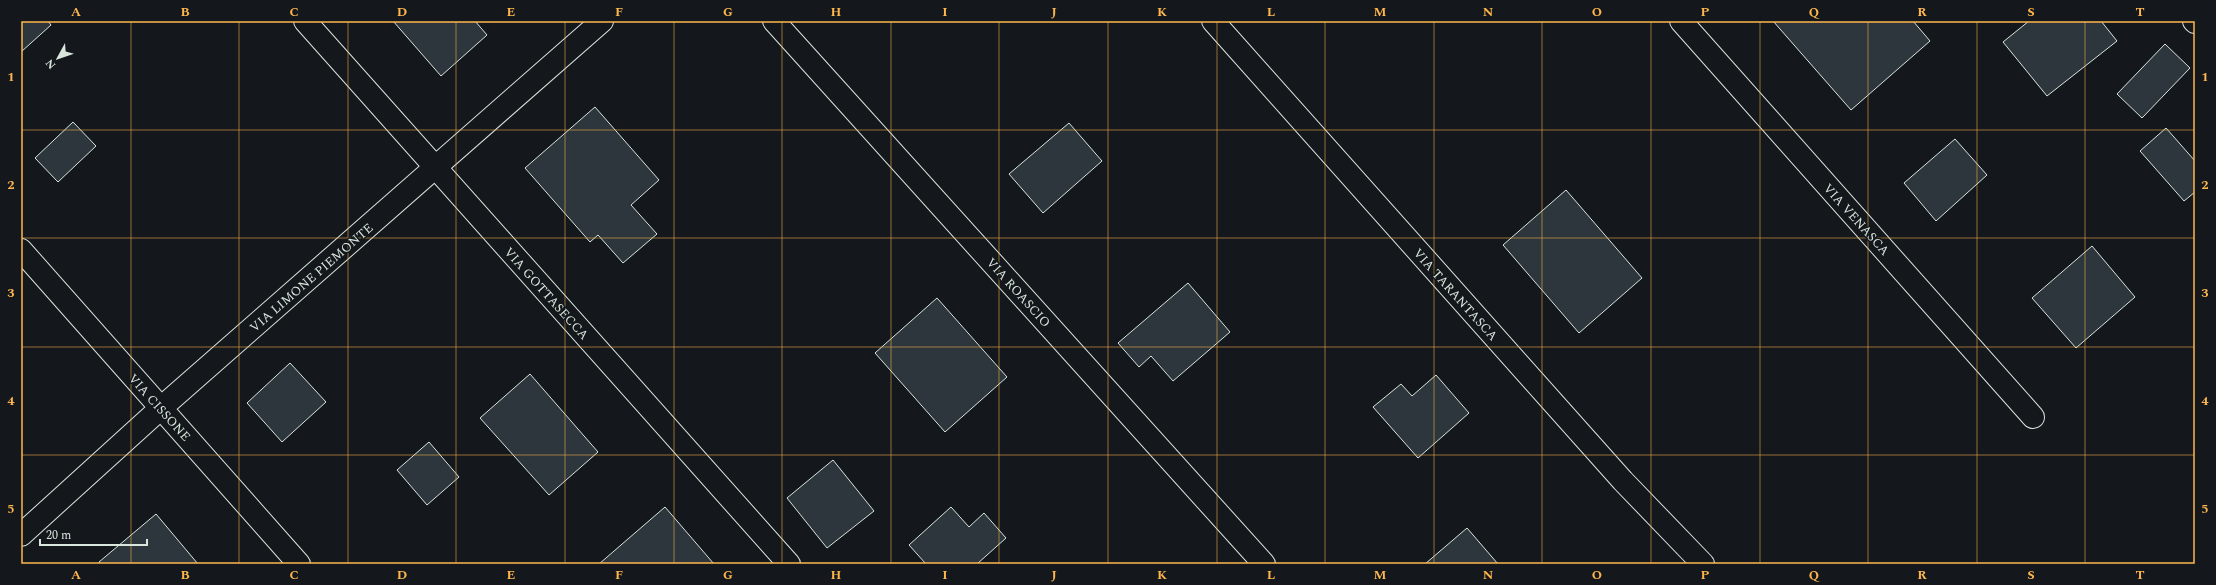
<svg xmlns="http://www.w3.org/2000/svg" width="2216" height="585" viewBox="0 0 2216 585" font-family="Spectral,serif">
<rect width="100%" height="100%" fill="#14181c"/>
<!-- building -->
<path fill="#2c363c" stroke="#d8e6dc" d="M21 21H48L51 25 21 52Z
M393 21H475L487 35 441 76Z
M1773 21H1913L1930 41 1851 110Z
M2029 21H2101L2117 41 2047 96 2003 42Z
M2165 44 2190 68 2142 118 2117 94Z
M595 107 659 180 631 205 657 234 623 263 598 235 590 242 525 168Z
M73 122 96 146 58 182 35 158Z
M1069 123 1102 161 1043 213 1009 174Z
M2166 128 2195 161V192L2184 201 2140 151Z
M1955 139 1987 175 1936 221 1904 183Z
M1566 190 1642 278 1579 333 1503 245Z
M2092 246 2135 297 2076 348 2032 298Z
M1188 283 1230 332 1173 381 1151 356 1139 367 1118 343Z
M937 298 1007 377 945 432 875 353Z
M290 363 326 402 282 442 247 403Z
M530 374 598 452 549 495 480 418Z
M1436 375 1469 413 1418 458 1373 407 1401 384 1412 396Z
M429 442 459 477 427 505 397 470Z
M833 460 874 511 827 548 787 498Z
M665 507 714 564H599Z
M951 507 969 527 984 513 1006 538 977 564H926L909 545Z
M156 514 198 564H100L99 562Z
M1467 528 1498 564H1425Z"/>
<g fill="none" stroke-linecap="round" stroke-linejoin="round">
<defs>
<path id="street" d="M305 21 789 564
M774 21 1264 564
M1213 21 1623 481 1703 564
M1681 21 2033 417
M2194 21 2195 22
M21 250 299 564
M21 535 161 408 602 21"/>
</defs>
<!-- street casing -->
<use href="#street" stroke="#d8e6dc" stroke-width="24"/>
<!-- street -->
<use href="#street" stroke="#14181c" stroke-width="22"/>
</g>
<!-- grid -->
<path fill="none" stroke="#ffb74d" stroke-width="1" stroke-opacity="0.55" d="M131 21V564M239 21V564M348 21V564M456 21V564M565 21V564M674 21V564M782 21V564M891 21V564M999 21V564M1108 21V564M1217 21V564M1325 21V564M1434 21V564M1542 21V564M1651 21V564M1760 21V564M1868 21V564M1977 21V564M2085 21V564M21 130H2195M21 238H2195M21 347H2195M21 455H2195"/>
<g text-anchor="middle" stroke-width="3" stroke-linejoin="round" paint-order="stroke">
<!-- street labels -->
<g font-size="13" fill="#d8e6dc" stroke="#14181c">
<text transform="translate(1857 219) rotate(48)" y="5">VIA VENASCA</text>
<text transform="translate(311 277) rotate(-41)" y="5">VIA LIMONE PIEMONTE</text>
<text transform="translate(1019 292) rotate(48)" y="5">VIA ROASCIO</text>
<text transform="translate(547 293) rotate(48)" y="5">VIA GOTTASECCA</text>
<text transform="translate(1456 294) rotate(48)" y="5">VIA TARANTASCA</text>
<text transform="translate(160 407) rotate(48)" y="5">VIA CISSONE</text>
</g>
</g>
<!-- border -->
<rect width="2216" height="585" fill="none" stroke="#14181c" stroke-width="44"/>
<!-- north arrow -->
<g transform="translate(58 58) rotate(230)" stroke="#14181c" stroke-width="3" paint-order="stroke">
<path d="M0-3L7 15L0 10L-7 15Z" fill="#d8e6dc"/>
<text y="-6" font-size="11" font-weight="bold" text-anchor="middle" fill="#d8e6dc">N</text>
</g>
<!-- scale -->
<path d="M40 539v6h107v-6" fill="none" stroke="#d8e6dc" stroke-width="2"/>
<text x="46" y="539" font-size="12" fill="#d8e6dc" stroke="#14181c" stroke-width="3" paint-order="stroke">20 m</text>
<rect x="22" y="22" width="2172" height="541" fill="none" stroke="#ffb74d" stroke-width="1.5"/>
<g font-size="13" text-anchor="middle" font-weight="bold" fill="#ffb74d">
<text x="76" y="16">A</text>
<text x="185" y="16">B</text>
<text x="294" y="16">C</text>
<text x="402" y="16">D</text>
<text x="511" y="16">E</text>
<text x="619" y="16">F</text>
<text x="728" y="16">G</text>
<text x="836" y="16">H</text>
<text x="945" y="16">I</text>
<text x="1054" y="16">J</text>
<text x="1162" y="16">K</text>
<text x="1271" y="16">L</text>
<text x="1380" y="16">M</text>
<text x="1488" y="16">N</text>
<text x="1597" y="16">O</text>
<text x="1705" y="16">P</text>
<text x="1814" y="16">Q</text>
<text x="1922" y="16">R</text>
<text x="2031" y="16">S</text>
<text x="2140" y="16">T</text>
<text x="11" y="81">1</text>
<text x="2205" y="81">1</text>
<text x="11" y="189">2</text>
<text x="2205" y="189">2</text>
<text x="11" y="297">3</text>
<text x="2205" y="297">3</text>
<text x="11" y="405">4</text>
<text x="2205" y="405">4</text>
<text x="11" y="513">5</text>
<text x="2205" y="513">5</text>
<text x="76" y="579">A</text>
<text x="185" y="579">B</text>
<text x="294" y="579">C</text>
<text x="402" y="579">D</text>
<text x="511" y="579">E</text>
<text x="619" y="579">F</text>
<text x="728" y="579">G</text>
<text x="836" y="579">H</text>
<text x="945" y="579">I</text>
<text x="1054" y="579">J</text>
<text x="1162" y="579">K</text>
<text x="1271" y="579">L</text>
<text x="1380" y="579">M</text>
<text x="1488" y="579">N</text>
<text x="1597" y="579">O</text>
<text x="1705" y="579">P</text>
<text x="1814" y="579">Q</text>
<text x="1922" y="579">R</text>
<text x="2031" y="579">S</text>
<text x="2140" y="579">T</text>
</g>
</svg>
